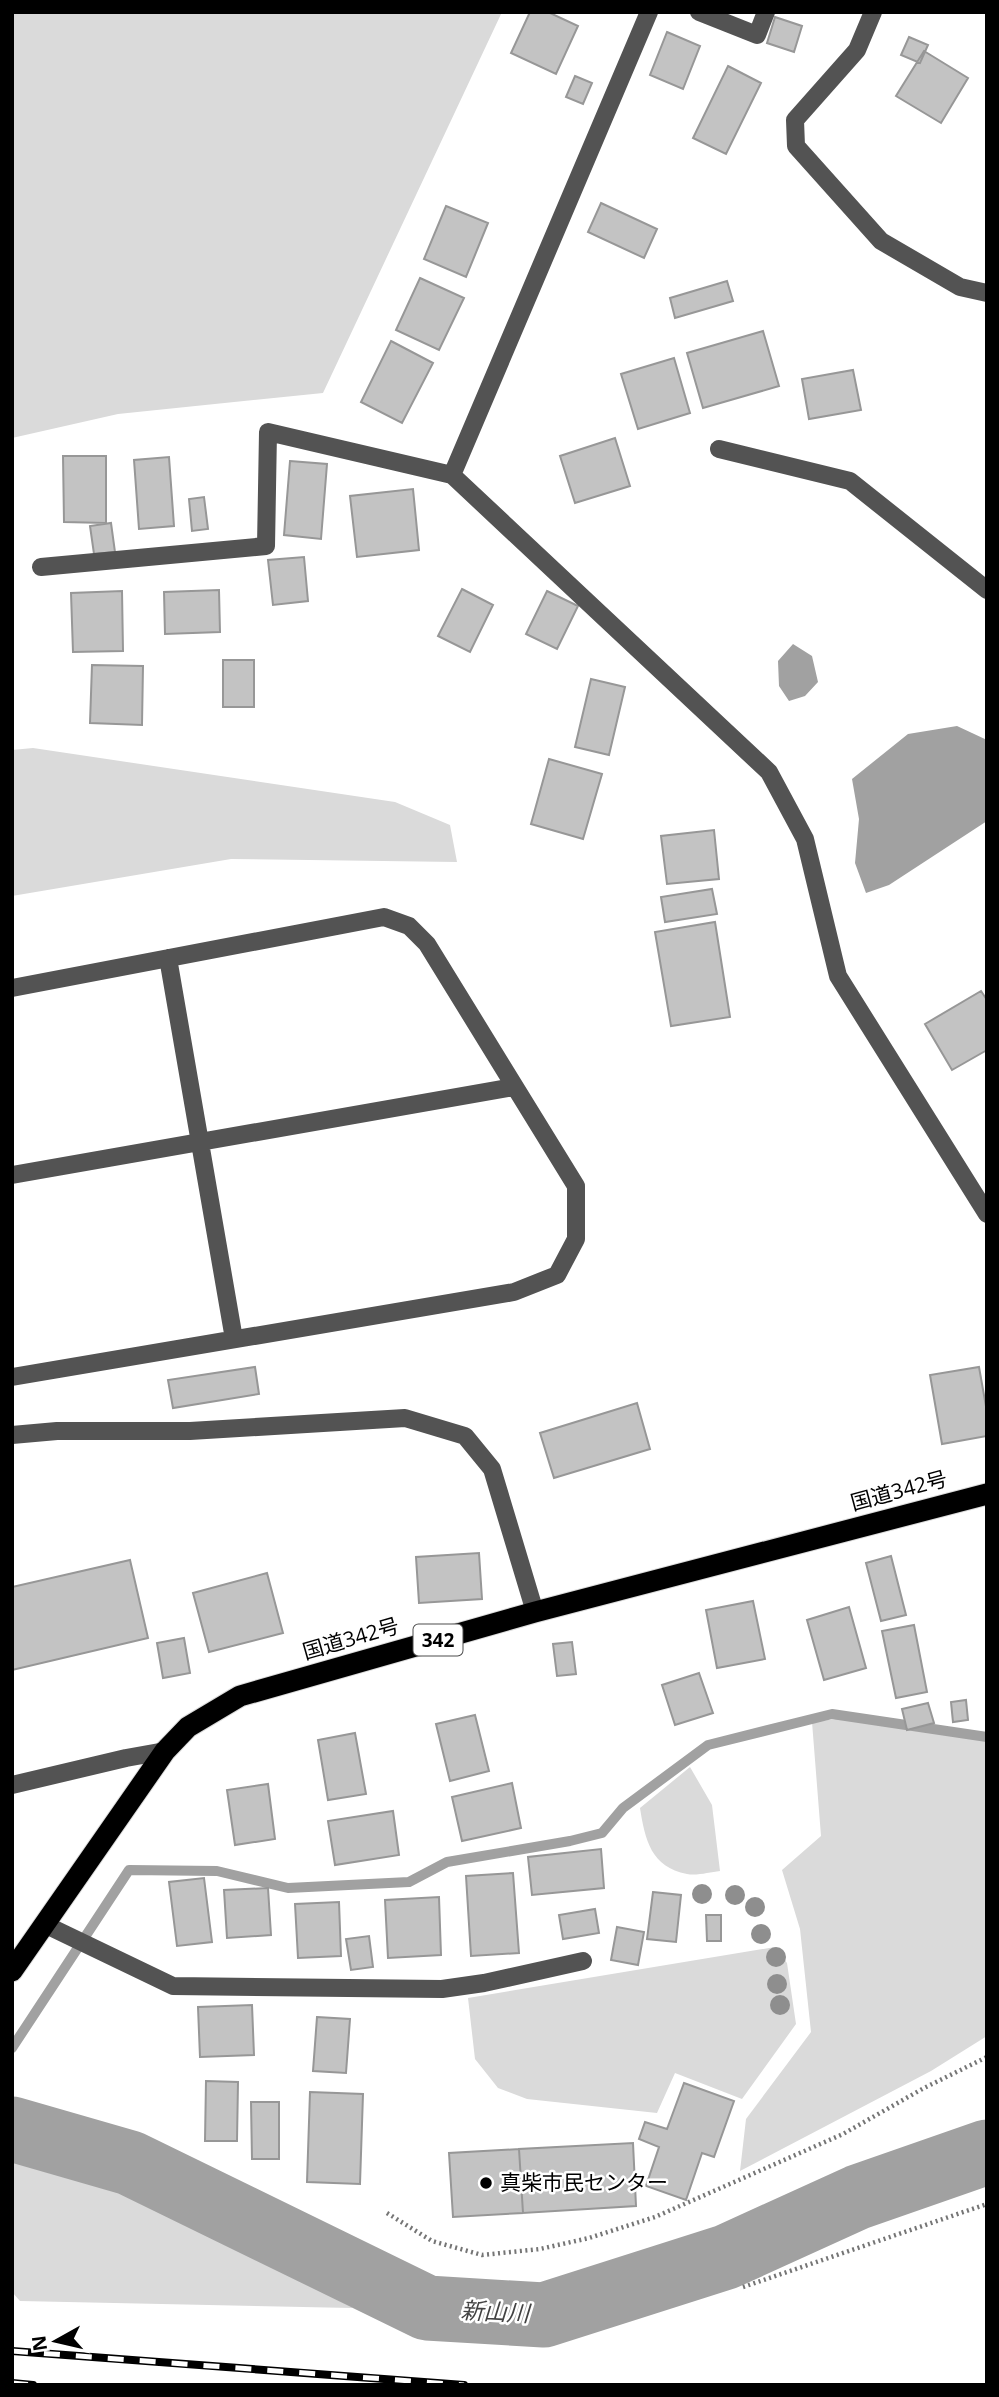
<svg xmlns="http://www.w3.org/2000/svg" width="999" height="2397" viewBox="0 0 999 2397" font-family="'Open Sans','Noto Sans JP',sans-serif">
<rect width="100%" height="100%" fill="#fff"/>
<!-- green -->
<path fill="#dadada" d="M12 12H502L323 393 118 414 12 438Z
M33 748 395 802 450 825 457 862 231 859 12 896V750Z
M836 1719 987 1740V2036L931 2071 740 2171 746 2119 811 2032 800 1929 782 1870 821 1836 812 1722Z
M690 1767 712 1805 720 1871C710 1872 697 1876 687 1874 651 1867 645 1840 640 1808Z
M775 1947 787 1963 796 2024 742 2099 675 2073 657 2113 527 2099 498 2088 475 2059 468 1998Z
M12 2149 80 2168 353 2308 20 2301 12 2292Z"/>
<!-- water -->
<path fill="#a1a1a1" d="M793 644 812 656 818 682 805 696 789 701 779 686 778 661Z
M957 726 987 740V821L889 885 866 893 855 863 859 819 852 779 908 734Z"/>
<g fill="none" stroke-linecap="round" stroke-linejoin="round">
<!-- stream -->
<path stroke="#a1a1a1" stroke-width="10" d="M12 2048 129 1870 217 1871 288 1888 409 1882 447 1862 570 1841 602 1833 623 1808 708 1745 832 1714 987 1737"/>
<!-- river -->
<path stroke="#a1a1a1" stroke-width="65" d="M12 2129 130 2163 427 2308 544 2315 726 2257 858 2197 987 2152"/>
</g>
<!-- building -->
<path fill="#c3c3c3" stroke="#979797" stroke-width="2" d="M530 12H548L578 26 556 74 511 53Z
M775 17 802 26 794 52 767 43Z
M667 32 700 46 683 89 650 75Z
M909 37 928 45 920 63 901 55Z
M924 51 968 78 941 123 896 96Z
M728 66 761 83 726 154 693 138Z
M575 76 592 83 583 104 566 97Z
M601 203 657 229 644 258 588 232Z
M446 206 488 223 466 277 424 259Z
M420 278 464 298 439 350 396 330Z
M727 281 733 301 675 318 670 298Z
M763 331 779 386 703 408 687 353Z
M391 341 433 363 402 423 361 402Z
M674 358 690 413 638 429 621 374Z
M853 370 861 410 809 419 802 379Z
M615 438 630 486 575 503 560 456Z
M63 456H106V523L64 522Z
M169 457 174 526 139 529 134 460Z
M290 461 327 464 321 539 284 535Z
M413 489 419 550 357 557 350 496Z
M204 497 208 529 192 531 189 499Z
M111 523 115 552 94 554 90 526Z
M304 557 308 601 273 605 268 560Z
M462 589 493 605 470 652 438 636Z
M219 590 220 632 165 634 164 592Z
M122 591 123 651 73 652 71 593Z
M547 591 578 606 557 649 526 634Z
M223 660H254V707H223Z
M92 665 143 666 142 725 90 723Z
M591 679 625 687 609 755 575 747Z
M549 759 602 774 583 839 531 824Z
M714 830 719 879 667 884 661 836Z
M712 889 717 914 665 922 661 897Z
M715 922 730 1017 671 1026 655 932Z
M981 991 987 1000V1050L952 1070 925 1024Z
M255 1367 259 1394 173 1408 168 1380Z
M979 1367 987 1412V1436L942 1444 930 1375Z
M637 1403 650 1449 554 1478 540 1433Z
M479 1553 482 1599 419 1603 416 1557Z
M891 1556 906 1615 881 1621 866 1563Z
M130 1560 148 1638 12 1670V1587Z
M267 1573 283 1633 209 1652 193 1593Z
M753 1601 765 1659 717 1668 706 1610Z
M849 1607 866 1668 824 1680 807 1620Z
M914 1625 927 1692 896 1698 882 1631Z
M184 1638 190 1673 163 1678 157 1643Z
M572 1642 576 1674 557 1676 553 1644Z
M699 1673 713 1713 675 1725 662 1685Z
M966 1700 968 1720 953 1722 951 1702Z
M928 1703 934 1723 907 1730 902 1709Z
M475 1715 489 1771 450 1781 436 1724Z
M355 1733 366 1794 328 1800 318 1740Z
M512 1783 521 1828 462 1841 452 1797Z
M268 1784 275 1839 235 1845 227 1790Z
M393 1811 399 1855 335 1865 328 1821Z
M601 1849 604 1888 532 1895 528 1857Z
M513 1873 519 1953 471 1956 466 1876Z
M204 1878 212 1942 177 1946 169 1882Z
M268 1888 271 1935 227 1938 224 1890Z
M653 1892 681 1895 676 1942 647 1939Z
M439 1897 441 1955 388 1958 385 1900Z
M339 1902 341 1956 298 1958 295 1904Z
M595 1909 599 1933 563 1939 559 1915Z
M706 1915H721V1941H707Z
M617 1927 644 1932 638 1965 611 1960Z
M369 1936 373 1967 351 1970 346 1939Z
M252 2005 254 2055 200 2057 198 2007Z
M317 2017 350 2019 346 2073 313 2071Z
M206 2081 238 2082 237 2141H205Z
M684 2083 734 2101 714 2157 702 2153 686 2200 646 2186 659 2147 639 2139 645 2122 667 2129Z
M310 2092 363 2094 360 2184 307 2182Z
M251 2102H279V2159H252Z
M633 2143 636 2206 523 2213 519 2149Z
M519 2149 523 2213 453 2217 449 2153Z"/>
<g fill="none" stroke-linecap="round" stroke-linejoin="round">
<defs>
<path id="highway" d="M12 1971 165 1751 188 1727 240 1696 535 1612 987 1494"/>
</defs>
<!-- highway casing -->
<use href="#highway" stroke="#dbdbdb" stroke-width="23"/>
<!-- path -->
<path stroke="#757575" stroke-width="4.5" stroke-dasharray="2 3.5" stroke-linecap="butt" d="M387 2213 432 2241 482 2255 540 2249 589 2238 655 2217 843 2134 924 2088 987 2057
M743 2287 987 2204"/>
<!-- minor -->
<path stroke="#535353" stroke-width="18" d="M649 12 452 475 769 772 805 839 838 976 987 1214
M699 12 757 35 766 12
M873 12 857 50 795 120 796 146 881 241 960 287 987 293
M719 449 850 481 987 590
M41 567 266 546 268 432 452 475
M168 958 234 1339
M12 988 384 917 409 926 427 944 576 1186V1239L557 1275 514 1292 12 1377
M12 1175 514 1087
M12 1435 57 1431H190L405 1418 465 1436 492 1469 535 1612
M12 1785 126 1758 165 1751
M46 1925 173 1986 442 1989 484 1983 583 1961"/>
<!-- highway -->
<use href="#highway" stroke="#000" stroke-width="21"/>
<defs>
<path id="rail" d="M12 2351 464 2385
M12 2383 33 2385"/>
</defs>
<!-- rail casing -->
<use href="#rail" stroke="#000" stroke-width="8"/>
<!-- rail -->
<use href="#rail" stroke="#fff" stroke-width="5" stroke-dasharray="16" stroke-linecap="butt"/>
</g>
<!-- trees -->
<g fill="#8e8e8e">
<circle cx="702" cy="1894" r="10"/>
<circle cx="735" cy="1895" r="10"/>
<circle cx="755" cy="1907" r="10"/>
<circle cx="761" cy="1934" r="10"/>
<circle cx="776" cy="1957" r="10"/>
<circle cx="777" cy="1984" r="10"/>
<circle cx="780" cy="2005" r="10"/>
</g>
<!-- markers -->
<circle fill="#000" stroke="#fff" stroke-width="2.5" cx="486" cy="2183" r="7"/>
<g text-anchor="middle" stroke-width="5" stroke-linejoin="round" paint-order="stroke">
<!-- shield labels -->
<rect fill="#fff" stroke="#4c4c4c" stroke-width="2" x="413.5" y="1624.5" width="49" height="31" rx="5"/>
<g font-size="19" font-weight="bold" fill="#000">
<text x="438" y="1647">342</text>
</g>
<!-- street labels -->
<g font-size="21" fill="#000" stroke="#fff">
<text transform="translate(899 1491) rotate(-15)" y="7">国道342号</text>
<text transform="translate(351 1639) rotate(-16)" y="7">国道342号</text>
</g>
<!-- poi labels -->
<g font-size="21" fill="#000" stroke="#fff" text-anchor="start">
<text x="500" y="2190">真柴市民センター</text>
</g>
<!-- water labels -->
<g font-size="23" font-style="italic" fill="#424242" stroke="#fff">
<text transform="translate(495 2312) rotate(3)" y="8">新山川</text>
</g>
</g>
<!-- border -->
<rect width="999" height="2397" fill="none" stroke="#000000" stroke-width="28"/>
<!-- north arrow -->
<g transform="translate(56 2341) rotate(262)" stroke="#ffffff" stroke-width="5" paint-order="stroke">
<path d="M0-5L12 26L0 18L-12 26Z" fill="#000000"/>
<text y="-10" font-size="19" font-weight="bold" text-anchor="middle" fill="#000000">N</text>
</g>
</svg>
